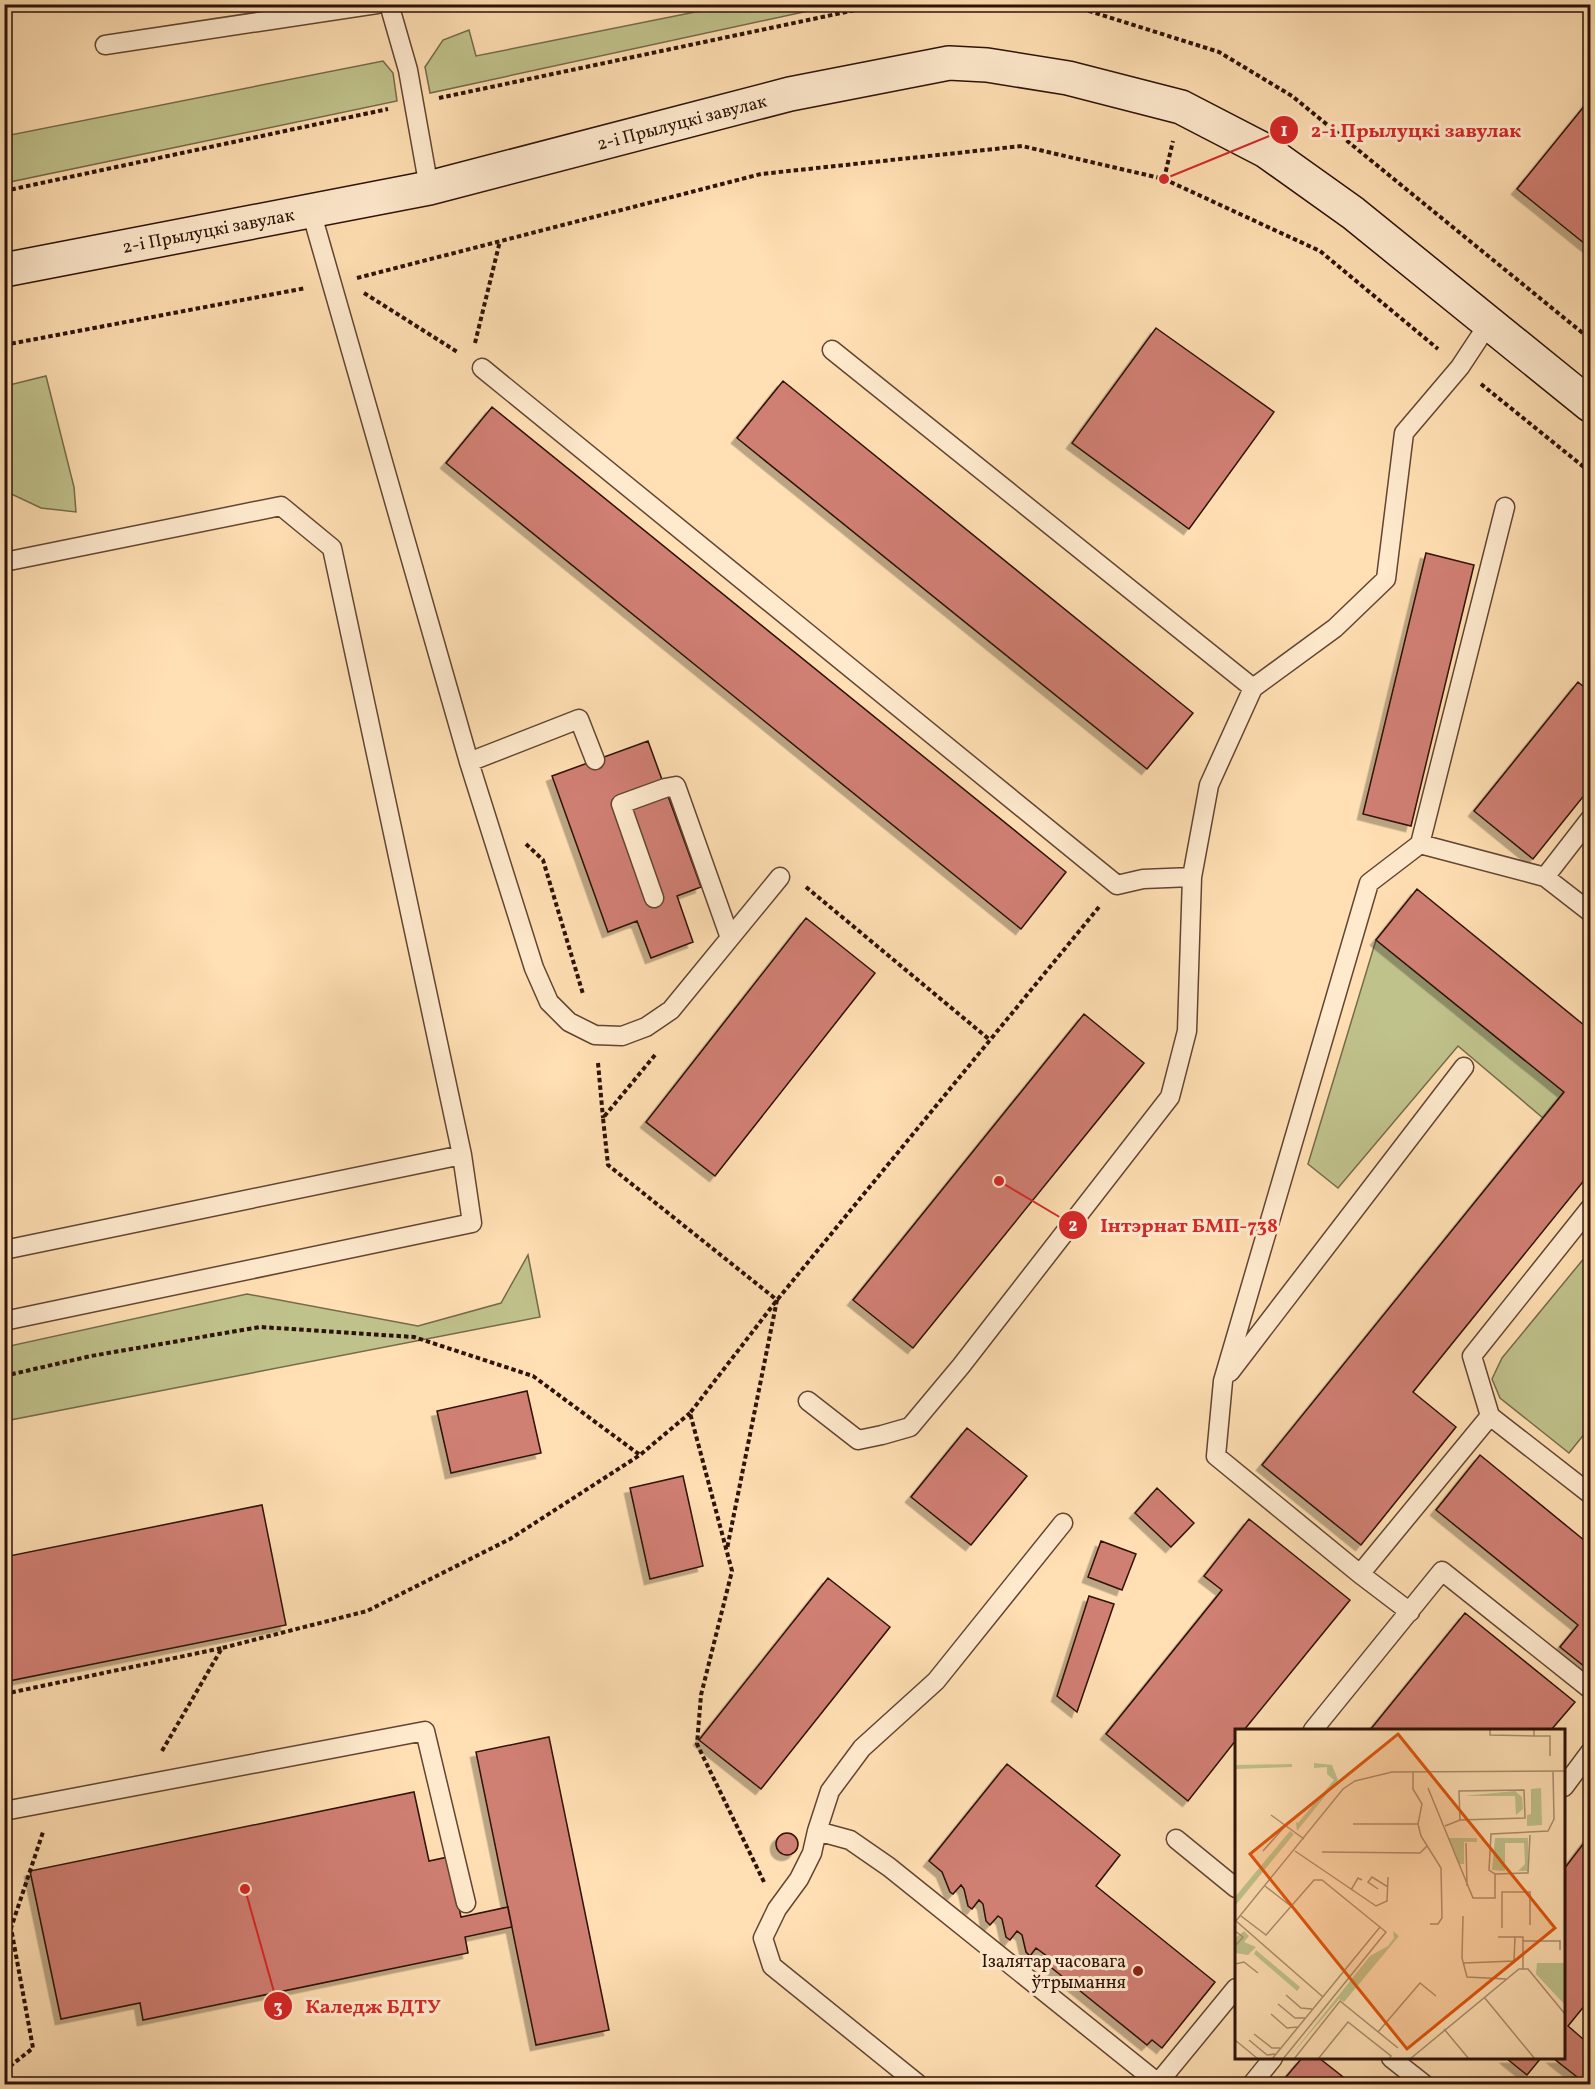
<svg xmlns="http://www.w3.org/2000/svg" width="1595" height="2089" viewBox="0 0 1595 2089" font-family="Vollkorn,serif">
<defs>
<filter id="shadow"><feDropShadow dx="-5.5" dy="5.5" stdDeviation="0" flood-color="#0004"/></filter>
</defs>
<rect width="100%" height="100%" fill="#ffdfb3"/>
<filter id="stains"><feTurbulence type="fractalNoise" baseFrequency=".00333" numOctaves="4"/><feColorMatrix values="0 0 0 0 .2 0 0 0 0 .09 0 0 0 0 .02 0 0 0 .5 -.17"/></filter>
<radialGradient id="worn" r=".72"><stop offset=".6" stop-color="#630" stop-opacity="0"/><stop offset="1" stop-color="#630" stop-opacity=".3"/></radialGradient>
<!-- green -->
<path fill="#c0c28c" stroke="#766a4a" stroke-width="1.5" d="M730 5H836L430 93 425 67 443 40 469 30 476 56Z
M383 61 393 73 397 101 5 183V136Z
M46 376 74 487 76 512 41 508 7 492 5 486V386Z
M1376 940 1564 1092 1543 1118 1458 1046 1338 1188 1308 1164Z
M1590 1251V1427L1569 1453 1500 1398 1492 1379 1502 1358Z
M528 1255 540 1317 5 1421V1347L247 1294 418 1326 501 1303Z"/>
<!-- building -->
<path fill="#d07f73" stroke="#2d1207" stroke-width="1.5" filter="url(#shadow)" d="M1590 99V248L1517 189Z
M1156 328 1274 412 1189 529 1072 443Z
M783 381 1193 713 1147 769 737 438Z
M492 407 1066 872 1021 929 446 463Z
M1426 553 1474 565 1411 826 1363 814Z
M1578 682 1590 692V788L1533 859 1474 811Z
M648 741 701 887 677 896 693 942 651 958 637 921 608 932 552 776Z
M1417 889 1590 1030V1173L1413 1392 1456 1427 1361 1545 1262 1465 1564 1092 1376 940Z
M806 918 875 973 715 1176 646 1122Z
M1084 1014 1144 1063 913 1348 853 1300Z
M527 1391 541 1453 451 1473 437 1411Z
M967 1428 1027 1476 971 1545 911 1497Z
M1480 1455 1590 1545V1671L1560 1647 1578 1625 1436 1510Z
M683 1476 703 1566 650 1579 630 1488Z
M1157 1488 1194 1523 1171 1547 1135 1513Z
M262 1505 286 1625 4 1682V1557Z
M1249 1519 1350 1600 1244 1730H1236V1740L1188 1801 1106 1734 1222 1590 1204 1576Z
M1101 1541 1136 1554 1122 1590 1088 1577Z
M828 1578 890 1627 761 1789 699 1740Z
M1089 1596 1114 1604 1077 1712 1057 1696Z
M1465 1613 1575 1702 1551 1730H1370Z
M549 1737 609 2030 536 2045 476 1752Z
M1007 1764 1120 1855 1096 1886 1215 1982 1162 2048 1152 2040 1147 2045 1048 1965 1052 1960 1036 1948 1030 1956 1026 1952 1022 1935 1017 1931 1010 1940 1006 1937 1002 1919 998 1916 990 1925 986 1921 983 1904 979 1900 972 1909 968 1906 964 1889 961 1885 953 1894 950 1892 942 1872 929 1861Z
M414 1792 429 1861 448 1857 461 1917 508 1907 512 1927 465 1937 468 1953 143 2020 140 2003 61 2019 30 1871Z
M776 1844a11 11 0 1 1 22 0a11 11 0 1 1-22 0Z
M1590 1835V1999L1568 2026 1590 2045V2084H1586L1553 2058H1564V1869Z
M1302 2058H1319L1352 2084H1280Z
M1506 2058H1541L1527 2075Z"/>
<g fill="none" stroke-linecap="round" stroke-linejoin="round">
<defs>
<path id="lane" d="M389 4 408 70 429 188
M105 45 377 4
M311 211 469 762 534 968 549 1002 569 1022 595 1035 622 1036 646 1027 671 1010 780 877
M832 350 1253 688
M482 368 1117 885 1143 879 1192 877
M4 562 281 506 332 548 462 1155 472 1223 4 1321
M469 762 579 719 595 760
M1420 844 1545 877 1590 912
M1545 877 1590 819
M654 898 621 804 665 788 676 786 730 938
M1590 1208 1472 1356 1490 1416 1590 1494
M4 1250 462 1155
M1230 1372 1464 1067
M808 1401 858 1440 882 1435 910 1427 961 1366 1170 1097 1187 1031 1192 877 1209 785 1253 688 1335 628 1386 579 1404 433 1460 367 1489 323
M1490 1416 1360 1574 1216 1456 1223 1381 1369 883 1420 844 1505 507
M1360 1574 1410 1612
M1313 1730 1442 1571 1590 1689
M1564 1787 1590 1752
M4 1811 425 1731 466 1903
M817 1831 850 1840 889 1867 1158 2083 1236 1988
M1176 1839 1236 1888
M1391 2058 1424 2084
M918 2084 772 1966 763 1938 777 1909 799 1879 812 1853 817 1831 830 1791 862 1748 936 1681 1063 1523
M1252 2084 1273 2058"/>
<g id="secondary">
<path id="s1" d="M4 270 429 188 790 94 949 63 987 65 1068 78 1181 107 1266 151 1353 213 1590 405"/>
</g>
</defs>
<!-- lane casing -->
<use href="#lane" stroke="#624532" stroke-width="21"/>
<!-- secondary casing -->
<use href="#secondary" stroke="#2d1207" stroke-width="36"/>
<!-- path -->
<path stroke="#2d1207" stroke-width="4" stroke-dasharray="4.5 3" stroke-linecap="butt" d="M1067 4 1219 52 1292 96 1590 339
M439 98 884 4
M1164 179 1173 141
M4 191 388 109
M357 278 761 174 1022 146 1164 179 1320 251 1438 349
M364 293 459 353
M475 343 500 241
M4 345 306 288
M1481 384 1590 472
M526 844 543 860 583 994
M806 887 990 1040
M655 1055 603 1118 608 1165 777 1300 727 1549
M598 1063 603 1118
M4 1376 91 1356 260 1327 414 1337 533 1376 640 1455
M4 1694 222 1648
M162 1751 222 1648 367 1611 510 1539 640 1455 690 1413
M764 1882 697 1744 701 1695 732 1571 690 1413 777 1300 1099 907
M4 2071 33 2048 11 1928 43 1832"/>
<!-- lane -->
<use href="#lane" stroke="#ffeace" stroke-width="18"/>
<!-- secondary -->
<use href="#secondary" stroke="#ffeace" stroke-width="33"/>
</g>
<!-- markers -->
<circle fill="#8f2418" stroke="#ffeace" stroke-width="2" cx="1138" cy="1971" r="6"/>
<g text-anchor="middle" stroke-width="6" stroke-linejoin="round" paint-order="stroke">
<!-- street labels -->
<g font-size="18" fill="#2d1207" stroke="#ffeace">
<text dy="6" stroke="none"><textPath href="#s1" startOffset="694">2-і Прылуцкі завулак</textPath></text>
<text dy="6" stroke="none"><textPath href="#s1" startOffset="208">2-і Прылуцкі завулак</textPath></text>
</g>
<!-- poi labels -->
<g font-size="18" fill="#2d1207" stroke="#ffeace" text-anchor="end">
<text x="1126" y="1967">Ізалятар часовага<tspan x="1126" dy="21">ўтрымання</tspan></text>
</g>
</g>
<!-- overview -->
<g transform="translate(1235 1729)">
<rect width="330" height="330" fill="#ffdfb3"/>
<path d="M79 34 97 36 103 51 62 102 61 93 63 94 99 51 92 45V38L79 39ZM57 35V38L0 40V36ZM306 59 307 96 292 97V86L296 85V60ZM280 62 287 68 288 80 281 86 280 67H229ZM55 102 59 105 0 177V168ZM213 109H242V113H229V135H224ZM260 109H293V142H283L290 135 289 114H270V142L257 141ZM9 202 14 207 9 213 21 218 13 226 0 224V209ZM158 202 164 207 109 273 104 270 53 330 135 227 153 217 159 209ZM21 221 65 258 62 262 19 225ZM302 234H330V276L301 245Z" fill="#c0c28c"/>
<path fill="none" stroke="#ab8d6e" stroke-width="1.5" d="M255 0V6L299 7V0M299 7H315V27M178 43V60L187 75 183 95 186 107 206 139 207 189 203 195H195M193 59 238 169H260V145M36 86 69 110M118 95H183M210 97 225 91 290 89 289 61 224 62 225 91M295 106 293 144 260 145 254 141 256 105 313 102 319 90 318 42M231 114 232 157M28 122 51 96M60 122 141 177 152 172 153 148M87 123 185 124 192 117M30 157 57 178M143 160 133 153 137 148 153 158M116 161 123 149 127 151M6 187 31 206 79 151H87L151 203 48 330M228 187 227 229 232 248 271 250M1 192 88 268M0 193 108 60 120 52 157 43 330 42M267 199V163H295V196M0 202 8 208 0 217M280 208H288V212H325V221M229 234 279 232 280 208H263M0 235 9 233 23 244M288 240V212M51 266 66 279 77 280M249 268 300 330M43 275 60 289H70M36 285 52 299 63 298M209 300 234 330M143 303 185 254 201 267M19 305 37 319H45M0 311 23 330M14 311 32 326 40 325M37 330 145 198M59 330 105 272 163 319M83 330 113 293 156 327 154 330M175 330 284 240H293L330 285"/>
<path fill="#df550c" fill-opacity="0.15" stroke="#df550c" stroke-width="3" d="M163 5 320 199 172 320 15 125Z"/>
<rect width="330" height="330" fill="none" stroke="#2d1207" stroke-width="3"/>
</g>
<!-- callouts -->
<path fill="none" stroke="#d62828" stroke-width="2" d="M1164 179L1284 130M999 1181L1073 1225M245 1889L278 2006"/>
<g fill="#d62828" stroke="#ffeace" stroke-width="2">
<circle cx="1164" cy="179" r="6"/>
<circle cx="999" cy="1181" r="6"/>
<circle cx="245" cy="1889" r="6"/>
<circle cx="1284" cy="130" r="15"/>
<circle cx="1073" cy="1225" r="15"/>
<circle cx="278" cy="2006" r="15"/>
</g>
<g font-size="18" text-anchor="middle" font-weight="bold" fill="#fff">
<text x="1284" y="136">1</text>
<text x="1073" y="1231">2</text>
<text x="278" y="2013">3</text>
</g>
<g font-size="20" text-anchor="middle" font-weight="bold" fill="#d62828" stroke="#ffeace" stroke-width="6" stroke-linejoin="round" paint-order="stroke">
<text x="1416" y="137">2-і Прылуцкі завулак</text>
<text x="1189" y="1232">Інтэрнат БМП-738</text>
<text x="373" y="2013">Каледж БДТУ</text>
</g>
<!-- margin -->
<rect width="1595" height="2089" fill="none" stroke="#ffdfb3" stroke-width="24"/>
<rect x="6" y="6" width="1583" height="2077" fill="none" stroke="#2d1207" stroke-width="3"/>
<rect x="12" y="12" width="1571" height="2065" fill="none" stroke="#2d1207" stroke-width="1.5"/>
<rect width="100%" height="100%" filter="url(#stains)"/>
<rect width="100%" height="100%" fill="url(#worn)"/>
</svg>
